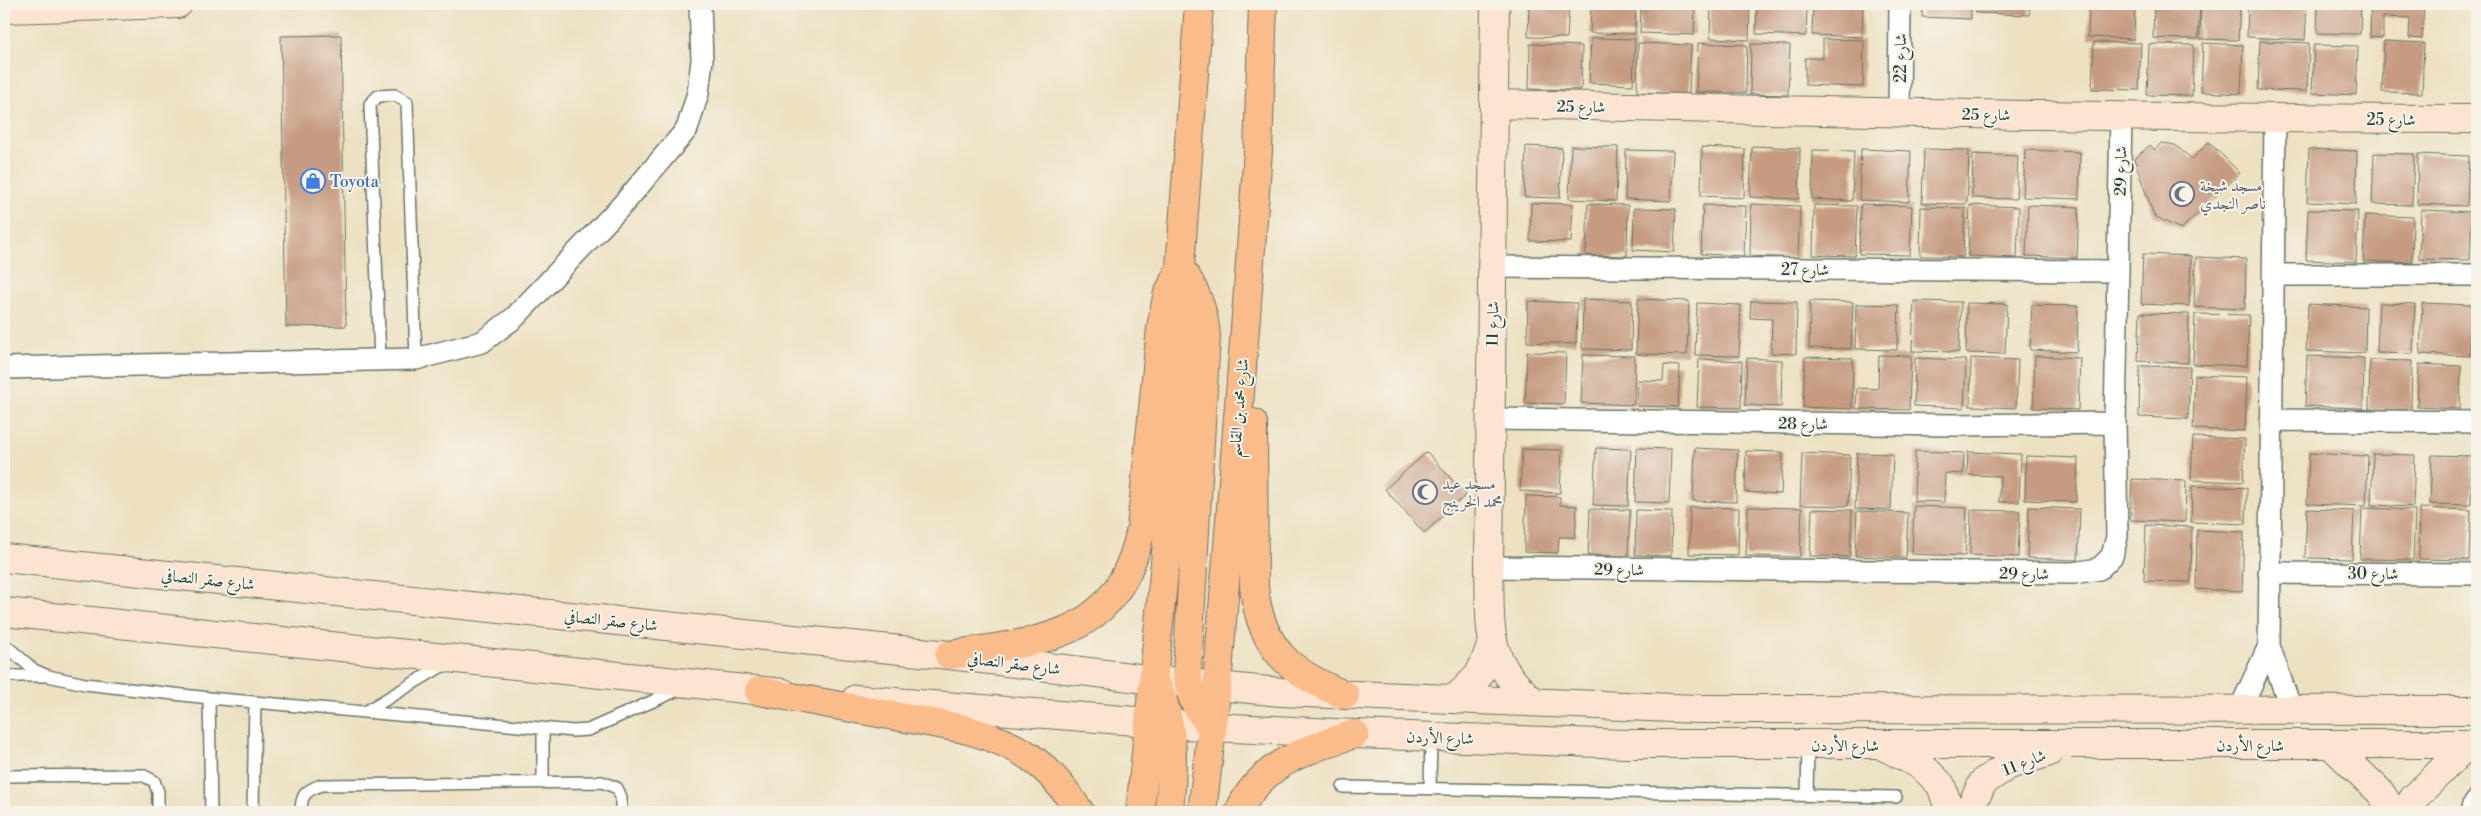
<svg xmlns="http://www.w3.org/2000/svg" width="2481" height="816" viewBox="0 0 2481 816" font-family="'Libre Bodoni',Amiri,serif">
<rect width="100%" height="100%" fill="#f7f3e8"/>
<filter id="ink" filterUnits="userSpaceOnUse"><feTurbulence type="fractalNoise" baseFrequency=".02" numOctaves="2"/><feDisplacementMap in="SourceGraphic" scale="10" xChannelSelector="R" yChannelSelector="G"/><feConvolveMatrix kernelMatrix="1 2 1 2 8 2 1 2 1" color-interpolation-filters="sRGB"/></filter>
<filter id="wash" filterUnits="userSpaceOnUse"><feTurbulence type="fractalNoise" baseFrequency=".0096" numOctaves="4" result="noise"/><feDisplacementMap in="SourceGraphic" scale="20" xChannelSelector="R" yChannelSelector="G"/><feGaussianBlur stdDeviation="1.12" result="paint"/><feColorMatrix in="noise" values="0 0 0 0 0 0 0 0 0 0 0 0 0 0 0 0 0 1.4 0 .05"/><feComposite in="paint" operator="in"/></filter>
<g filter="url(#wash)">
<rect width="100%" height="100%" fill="#ede1c2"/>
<g id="blocks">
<!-- building -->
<path fill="#c69b82" d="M1529 4H1569L1567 38 1528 37Z
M1591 4H1636L1635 34 1590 33Z
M1641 4H1695L1694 35 1640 33Z
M1711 4H1750L1749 40 1710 38Z
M1757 4H1807L1806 36 1756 34Z
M1813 4H1863L1862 37 1812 35Z
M1923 4H1971V19L1922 17Z
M1976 4H2030L2029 15 1976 13Z
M2089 4H2135L2134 39 2088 37Z
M2154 4H2200L2198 39 2153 38Z
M2201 4H2240L2238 40 2200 39Z
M2248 4H2307L2305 40 2247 37Z
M2318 4H2361L2360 34 2317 33Z
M2371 4H2424L2422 39 2409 38 2410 18 2383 17V38L2370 37Z
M341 35 346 326 286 327 281 36Z
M1591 38 1635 39 1633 85 1589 83Z
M1823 39 1864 40 1863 87 1805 85V58H1823Z
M2260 41 2309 43 2307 91 2258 90Z
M2384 41 2424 43 2422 93 2382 92Z
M2094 42 2141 43 2139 90 2092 89Z
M1638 43 1691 45 1689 94 1637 92Z
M1698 43 1747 45 1746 93 1696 92Z
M2203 43 2243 45 2241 94 2201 92Z
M1530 44 1582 46 1581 90 1529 89Z
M1751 44 1790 45 1788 95 1750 94Z
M2149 44 2194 45 2192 96 2147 95Z
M2314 45 2358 46 2356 95 2312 93Z
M2209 142 2240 173 2181 229 2154 216 2134 159 2150 145 2155 150 2161 143 2175 145 2192 159Z
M1526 146 1562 148 1560 198 1524 197Z
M1571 146 1618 147 1616 201 1569 199Z
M1752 146 1800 148 1799 199 1750 197Z
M1702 147 1745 149 1744 198 1701 196Z
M1861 149 1911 151 1909 202 1859 200Z
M1924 149 1969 150 1967 204 1922 203Z
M2309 149 2357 151 2356 204 2307 202Z
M1626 150 1673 151 1671 201 1625 199Z
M1813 150 1854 151 1852 201 1812 199Z
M2025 150 2080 152 2079 199 2023 197Z
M2374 153 2414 154 2412 205 2372 204Z
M1973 154 2018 156 2016 199 1972 198Z
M2418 154 2469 156 2467 206 2417 204Z
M2476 171H2477V207H2474Z
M1531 203 1573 204 1571 242 1530 241Z
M1588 204 1628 205 1627 256 1586 255Z
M1751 204 1800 206 1798 258 1750 256Z
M1861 204 1912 206 1910 255 1859 254Z
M1703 205 1746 206 1744 256 1701 254Z
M1814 205 1857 206 1855 256 1813 255Z
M1970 205 2019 207 2017 258 1968 256Z
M2028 205 2079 207 2077 258 2026 256Z
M1921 207 1965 208 1963 257 1920 256Z
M1634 208 1676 209 1674 252 1633 250Z
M2308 210 2358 211 2356 262 2306 260Z
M2421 210 2472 212 2470 260 2419 259Z
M2365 215 2413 217 2412 263 2363 261Z
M2143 254 2191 256 2189 306 2141 304Z
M2196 257 2246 259 2245 309 2194 307Z
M1583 299 1632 301 1631 350 1582 349Z
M1638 299 1689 301 1687 355 1636 354Z
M1528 301 1577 303 1576 344 1527 342Z
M1751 301 1797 302 1796 354 1771 353 1772 319 1750 318Z
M1810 301 1853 302 1851 349 1809 348Z
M1914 301 1961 302 1959 352 1912 351Z
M1697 303 1741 305 1739 356 1695 355Z
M1967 303 2007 304 2005 354 1966 353Z
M2379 303 2415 304 2413 354 2377 353Z
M2422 303 2472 305 2470 356 2420 354Z
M1856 304 1899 305 1897 350 1855 349Z
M2308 304 2366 307 2365 353 2306 351Z
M2032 305 2078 306 2077 352 2030 350Z
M2140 313 2189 314 2188 363 2138 361Z
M2195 314 2249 315 2247 366 2193 364Z
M1527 352 1566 353 1564 404 1525 403Z
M1583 355 1635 356 1634 405 1581 403Z
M1879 355 1911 356 1909 410 1856 409 1857 388 1878 389Z
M2035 356 2080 358 2078 410 2033 408Z
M2307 356 2364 358 2363 408 2305 406Z
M1805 357 1853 358 1852 409 1803 407Z
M1747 358 1782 360 1781 407 1745 405Z
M1915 358 1966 360 1964 408 1914 406Z
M1971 358 2018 360 2016 408 1970 406Z
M1699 359 1742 361 1741 408 1697 407Z
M2370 360 2412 361 2411 410 2369 409Z
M2419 364 2461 366 2460 409 2417 407Z
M1664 365 1680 366 1678 407 1637 406 1638 380 1663 381Z
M2140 366 2190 367 2188 419 2139 417Z
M2195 375 2247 377 2245 431 2193 429Z
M2193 437 2245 439 2243 482 2191 480Z
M1596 448 1631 449 1628 506 1593 505Z
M1637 448 1671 449 1669 503 1635 502Z
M1695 448 1738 450 1736 502 1693 501Z
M1522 449 1562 450 1560 493 1520 491Z
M1746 451 1783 452 1781 494 1745 492Z
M1915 451 1964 453 1963 474 1945 473 1944 502 1914 501Z
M1427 452 1466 495 1424 533 1385 489Z
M1968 452 2021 454 2019 502H1999L2000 476 1967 475Z
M1802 453 1850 455 1848 506 1800 505Z
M1857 453 1893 454 1891 510 1855 509Z
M2309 453 2368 456 2366 506 2307 504Z
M2373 454 2415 455 2413 507 2371 505Z
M2432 455 2472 456 2471 505 2430 504Z
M2026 456 2078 458 2076 502 2025 500Z
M2132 479 2186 481 2185 522 2130 520Z
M2192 486 2247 488 2246 524 2191 522Z
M1526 496 1560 497V505L1577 506 1575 537H1559L1558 553 1524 552Z
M1914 506 1967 508 1965 556 1912 554Z
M1690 507 1739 508 1738 555 1689 554Z
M1748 507 1802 508 1800 557 1746 556Z
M2029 507 2080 509 2078 560 2027 558Z
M2362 508 2415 510 2413 560 2360 559Z
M2420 508 2471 510 2469 560 2419 559Z
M1590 509 1630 510 1628 556 1588 555Z
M1812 509 1852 510 1850 557 1810 556Z
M2307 509 2354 511 2352 559 2305 558Z
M1636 510 1672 511 1671 556 1635 555Z
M1971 510 2020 511 2018 557 1970 555Z
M1857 511 1908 513 1906 558 1855 556Z
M2146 525 2192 527 2191 582 2144 581Z
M2197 530 2244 532 2242 591 2196 589Z"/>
</g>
</g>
<g filter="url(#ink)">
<use href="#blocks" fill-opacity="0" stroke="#677666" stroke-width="1"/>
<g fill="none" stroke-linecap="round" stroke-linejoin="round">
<defs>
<path id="lane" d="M380 360 370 104 378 96 395 95 407 102 416 359
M4 644 34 670 48 676 85 684 209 698 573 731 588 730 680 689
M4 676H44
M209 698 211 812
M365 712 447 663
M543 729V783
M4 776 142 775 154 781 158 792V812
M1343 787 1896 797
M1430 788 1431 737
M1807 795 1808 745
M253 812 255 702
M301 812C301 795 305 791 321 785L602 782 617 788 621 797V812
M2466 812 2468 804 2477 793"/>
<path id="street" d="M1899 113 1900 4
M2275 119 2269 646 2291 709
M1493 267 2117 271
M2274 275H2477
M4 368 416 359 482 342 514 318 625 202 687 129 698 93 702 60 700 4
M1491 419 1954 425 2115 423
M2271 420 2477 422
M1489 567 2073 573 2099 569 2112 556 2117 537 2115 423 2121 116
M2269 573 2477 574
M2240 709 2269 646"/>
<path id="secondary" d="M1495 4 1489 567C1491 626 1483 660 1533 701
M4 9 178 4
M1494 104C1822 111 2149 119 2477 119
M4 558 949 655 1155 680 1281 692 1698 709 2477 710
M4 612 783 693
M856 699 1212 727 1355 734 1626 744H2477
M1455 699 1479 675 1492 644
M2331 745 2380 792 2393 812
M1885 747 1922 766 1941 785 1950 812
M1968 812 1983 782 2007 766 2049 752
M2405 812 2413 799 2468 744"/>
<path id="primary" d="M1253 423 1254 587C1261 649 1290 673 1345 695
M949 655C1043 640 1117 640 1141 529L1161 328 1167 297 1180 268C1196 289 1204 310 1206 336L1187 672C1189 695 1196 710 1212 727
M1158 688C1176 728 1173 770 1169 812
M759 691 960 728C1018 743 1047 761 1080 812
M1140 812 1174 473 1180 268 1199 4
M1202 812 1217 686 1247 303 1258 151 1263 4
M1239 812C1259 764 1309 748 1355 734"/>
</defs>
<!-- lane casing -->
<use href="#lane" stroke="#677666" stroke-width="14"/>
<!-- street casing -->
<use href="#street" stroke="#677666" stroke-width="24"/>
<!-- secondary casing -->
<use href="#secondary" stroke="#677666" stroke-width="30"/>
<!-- primary casing -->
<use href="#primary" stroke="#677666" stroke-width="30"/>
<!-- lane -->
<use href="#lane" stroke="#fff" stroke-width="11"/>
<!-- street -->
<use href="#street" stroke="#fff" stroke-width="21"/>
<!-- secondary -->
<use href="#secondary" stroke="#fde4d1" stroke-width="28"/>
<!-- primary -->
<use href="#primary" stroke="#fabc8b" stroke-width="28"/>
</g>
</g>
<!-- icons -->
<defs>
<symbol id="shop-ring" viewBox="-11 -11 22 22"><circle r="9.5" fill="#f7f3e8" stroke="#3f7fe0" stroke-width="1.5"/><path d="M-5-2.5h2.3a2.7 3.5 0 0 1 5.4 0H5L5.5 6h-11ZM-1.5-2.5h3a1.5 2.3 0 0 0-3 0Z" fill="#3f7fe0"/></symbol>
<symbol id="mosque-ring" viewBox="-11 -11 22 22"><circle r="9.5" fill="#f7f3e8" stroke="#6b7280" stroke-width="1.5"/><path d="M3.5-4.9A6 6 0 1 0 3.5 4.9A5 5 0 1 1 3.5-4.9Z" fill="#6b7280"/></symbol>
</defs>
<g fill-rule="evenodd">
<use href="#shop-ring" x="299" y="167" width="28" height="28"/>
<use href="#mosque-ring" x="2168" y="180" width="28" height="28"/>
<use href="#mosque-ring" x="1411" y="478" width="28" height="28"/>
</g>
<g text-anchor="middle" stroke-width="4" stroke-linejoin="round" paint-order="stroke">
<!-- street labels -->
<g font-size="16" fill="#1f3d34" stroke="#f7f3e8">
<text transform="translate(1900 58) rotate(-90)" y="6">شارع 22</text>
<text transform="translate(1581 106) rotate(1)" y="6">شارع 25</text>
<text transform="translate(1986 114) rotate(1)" y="6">شارع 25</text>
<text x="2391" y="125">شارع 25</text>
<text transform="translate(2120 171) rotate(-89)" y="6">شارع 29</text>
<text x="1805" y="275">شارع 27</text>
<text transform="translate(1492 324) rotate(-89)" y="6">شارع 11</text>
<text transform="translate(1238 408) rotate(-85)" y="6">شارع محمد بن القاسم</text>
<text transform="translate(1803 423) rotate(1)" y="6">شارع 28</text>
<text transform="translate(1619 569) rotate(1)" y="6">شارع 29</text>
<text transform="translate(2024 573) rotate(1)" y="6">شارع 29</text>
<text x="2373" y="579">شارع 30</text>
<text transform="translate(208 579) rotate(6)" y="6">شارع صقر النصافي</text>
<text transform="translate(611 620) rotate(6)" y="6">شارع صقر النصافي</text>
<text transform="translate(1014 663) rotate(7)" y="6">شارع صقر النصافي</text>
<text transform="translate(1440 737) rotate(2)" y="6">شارع الأردن</text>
<text x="1845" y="751">شارع الأردن</text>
<text x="2250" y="751">شارع الأردن</text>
<text transform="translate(2024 762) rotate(-22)" y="6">شارع 11</text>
</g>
<!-- shop labels -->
<g font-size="16" fill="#366cbe" stroke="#f7f3e8" text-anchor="start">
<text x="330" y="187">Toyota</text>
</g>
<!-- worship labels -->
<g font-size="16" fill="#5b616d" stroke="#f7f3e8" text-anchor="start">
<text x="2200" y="191">مسجد شيخة<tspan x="2200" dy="18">ناصر النجدي</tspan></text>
<text x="1442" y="489">مسجد عيد<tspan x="1442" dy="18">محمد الخرينج</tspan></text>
</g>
</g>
<!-- margin -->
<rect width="2481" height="816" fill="none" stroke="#f7f3e8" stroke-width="20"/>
</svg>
